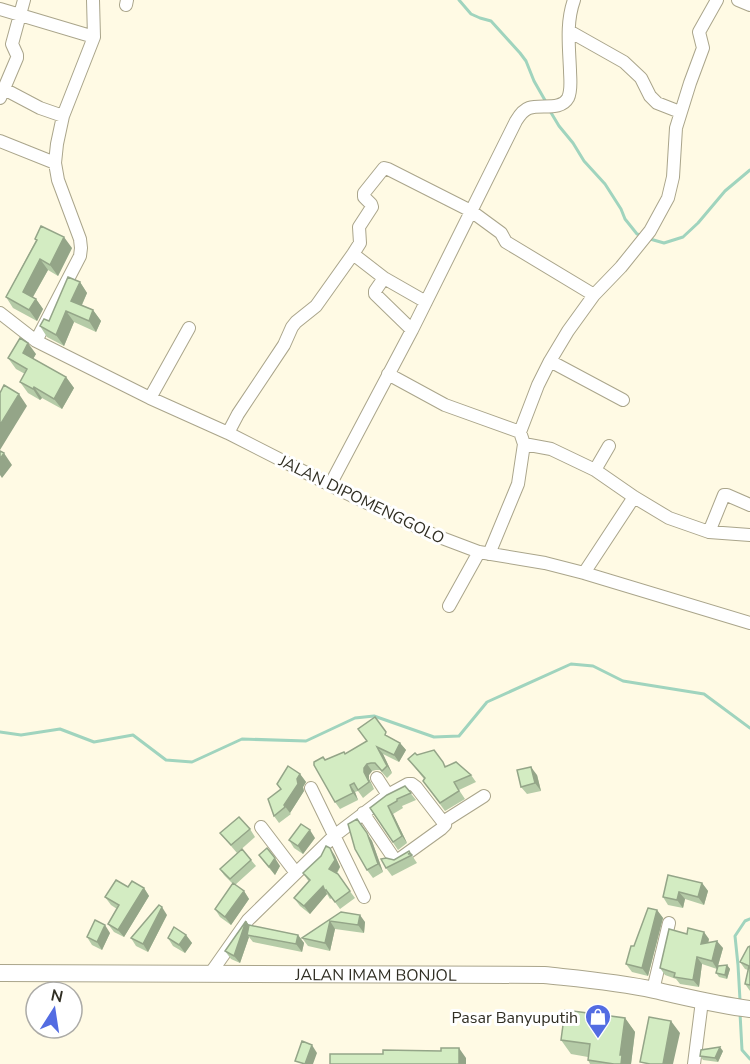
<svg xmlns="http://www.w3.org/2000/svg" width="750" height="1064" viewBox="0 0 750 1064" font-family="'Nunito Sans',sans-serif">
<rect width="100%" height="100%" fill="#fffae4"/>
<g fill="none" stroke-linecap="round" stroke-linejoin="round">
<!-- stream -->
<path stroke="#a0d4be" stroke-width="3" d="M459 0 471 14 480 18 491 21 520 53 526 61 534 81 546 102
M550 111 559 126 573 143 584 161 605 184 621 209 625 219 637 234 641 235
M650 239 664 243 683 237 698 223 725 191 750 170
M0 732 21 735 60 729 94 742 133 735 166 760 192 762 242 739 306 741 355 718 374 716 434 737 459 736 487 702 571 664 593 666 623 681 704 694 750 728
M740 1000 738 965 735 936 745 921 750 919
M740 1013 742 1050 750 1059"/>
<defs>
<path id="minor" d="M738 0 750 5
M126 5 127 0
M0 9 94 37
M569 31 624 62 641 78 650 96 657 103 680 112
M4 89 40 108 63 116
M0 98 17 58V55L12 44 24 0
M0 141 55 163
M353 254 384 278 426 302
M384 278 375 291V294L412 330
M0 313 36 341 150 398 228 433 338 489 434 535 479 552 545 563 584 573 750 623
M36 341 80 256 81 248 80 239 58 180 55 163 57 144 63 116 94 37 93 0
M550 361 623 400
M388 374 445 405 520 432
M150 398 189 328
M228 433 238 414 284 345 292 327 296 322 316 306 353 254 360 243 359 227 372 207 371 204 364 197V193L384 168 388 169 471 211 501 233 506 242 594 295
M524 444 551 449 595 470 634 497 669 518 709 532 750 535
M595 470 609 446
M330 485 412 330 516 121C519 116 523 110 529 108 541 104 561 111 568 98 572 90 570 78 570 70 569 46 566 22 574 0
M709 532 724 495H727L750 505
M489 554 518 484 524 444 520 432 538 385 550 361 568 331 594 295 621 267 650 231 668 198 673 177 676 128 690 83 703 48 699 32 717 0
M584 573 634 497
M449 606 479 552
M377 778 388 795
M311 788 364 897
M363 813 393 857 398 860 441 829 445 825 443 822 484 796
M261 827 296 873
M210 974 248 920 334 836 388 795 408 784H412L416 787 443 822
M653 990 669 923
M694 1064 702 1001"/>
<g id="secondary">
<path id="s1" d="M0 973 544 975C581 979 618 982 654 990 686 997 717 1005 750 1009"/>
</g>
</defs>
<!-- minor casing -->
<use href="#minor" stroke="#aaa58b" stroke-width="14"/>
<!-- secondary casing -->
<use href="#secondary" stroke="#aaa58b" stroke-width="18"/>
<!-- minor -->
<use href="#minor" stroke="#fff" stroke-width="12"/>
<!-- secondary -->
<use href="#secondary" stroke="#fff" stroke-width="16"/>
</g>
<!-- wall -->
<path fill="#b5cba7" d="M35 239 72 248 58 276 48 270 33 297 36 299 43 309 37 321 13 308 6 297 36 240Z
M80 282 87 293 82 305 93 310 101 321 96 332 74 322 64 346 47 337 40 326 49 321Z
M36 354 33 359 66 377 74 388 62 409 42 398 40 400 28 393 20 382 25 374 16 369 8 358Z
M391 738 400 743 406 750 399 762 383 754 392 773 387 778 380 770H376L372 771 369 775V779L374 789 363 798 358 791 355 792 358 800 340 809 335 802 325 760Z
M417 755 471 775 476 782 459 790 465 799 445 811 423 781 424 779 408 759Z
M300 774 306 782 303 787 304 791 290 813 291 814 279 823 274 816 281 789 277 784Z
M537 775 541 791 527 794 521 787Z
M405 786 416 800 402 806 403 808 393 814 407 843 398 850 370 808Z
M357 819 372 841 383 872 373 878 367 870Z
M250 829 255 837 237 853 220 833Z
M315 838 303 854 294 848 289 840Z
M330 848 335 856 340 867 337 874 355 898 340 909 332 898 330 899 327 894 310 914 300 906 294 898 309 882 303 873Z
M409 851 417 863 392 876 386 868 394 860Z
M259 855 280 866 275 875 264 862Z
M251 860 256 866 235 885 244 891 249 899 231 925 220 917 215 909 233 884 224 875 220 869Z
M702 883 708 891 704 905 685 899 683 908 668 905 663 897Z
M128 887 144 888 149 896 124 937 114 932 108 924 117 909 111 905 105 897Z
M657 910 663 918 648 976 632 972 626 964Z
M341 912 365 922 364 933 335 929 330 951 308 946 302 938Z
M167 915 148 952 136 946 131 938Z
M246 921 249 925 298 935 304 943 302 952 253 942 249 937 240 963 231 959 225 951Z
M110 933 102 950 92 945 87 937Z
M186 935 192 943 185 953 173 946 168 938Z
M709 939 708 943 723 948 718 966 727 965 730 969 727 979 719 977 716 973 717 969 702 964 699 987 680 984 676 979 665 975 660 968Z
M750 946V991L745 984 748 970 745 969 740 962Z
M625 1018 635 1032 631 1064H590L588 1060V1057L571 1054 561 1040Z
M723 1051 718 1062 703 1060 700 1056Z"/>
<!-- shaded-wall -->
<path fill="#94a588" d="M64 237 72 248 58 276 50 265Z
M40 259 48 270 30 302 23 292Z
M80 282 87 293 79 311 71 301Z
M36 299 43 309 37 321 29 310Z
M93 310 101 321 96 332 89 321Z
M66 311 74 322 64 346 56 335Z
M28 343 36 354 30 364 23 353Z
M66 377 74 388 62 409 54 399Z
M34 387 42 398 40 400 33 389Z
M19 394 27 406 0 450V425Z
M4 453 12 465 2 478 0 475V459Z
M400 743 406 750 399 762 394 755Z
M377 747 383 754 392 773 387 766Z
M367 764 372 771 369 775V779L374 789 364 772V768Z
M531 767 537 775 541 791 535 783Z
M300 774 306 782 303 787 304 791 290 813 284 805Z
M350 785 355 792 358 800 353 793Z
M388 806 393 814 407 843 402 836Z
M310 830 315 838 303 854 298 846Z
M367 833 372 841 383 872 378 864Z
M330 848 335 856 340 867 334 877 329 869Z
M275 858 280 866 275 875 269 867Z
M702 883 708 891 704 905 698 897Z
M323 886 327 894 310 914 304 906Z
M144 888 149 896 124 937 118 930Z
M244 891 249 899 231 925 225 917Z
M679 892 685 899 683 908 677 900Z
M162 907 167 915 148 952 143 944Z
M657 910 663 918 648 976 642 968Z
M360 915 365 922 364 933 358 925Z
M246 921 252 929 247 935 249 937 240 963 234 956Z
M330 921 335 929 330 951 325 943Z
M105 925 110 933 102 950 97 942Z
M704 932 709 939 706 952 701 944Z
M186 935 192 943 185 953 179 945Z
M298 935 304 943 302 952 296 944Z
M717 941 723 948 717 969 712 961Z
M697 957 702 964 699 987 693 980Z
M727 965 730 969 727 979 725 975Z
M625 1018 635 1032 631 1064H621L620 1055Z
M671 1021 680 1033 673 1064H663Z
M312 1045 317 1053 313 1064H305Z
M720 1047 723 1051 718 1062 715 1058Z
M459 1048 466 1058V1064H459Z"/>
<!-- building -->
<path fill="#d3ecc2" stroke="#94a588" stroke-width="1.5" d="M41 226 64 237 50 265 40 259 23 292 36 299 29 310 6 297 37 240 35 239Z
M68 277 80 282 71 301 93 310 89 321 66 311 56 335 40 326 44 319 49 321Z
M20 338 28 343 23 353 66 377 54 399 34 387 33 389 20 382 27 369 8 358Z
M4 385 19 394 0 425V393Z
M0 451 4 453 0 459Z
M375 717 386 732 385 735 400 743 394 755 377 747 387 766 382 771 375 763H371L367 764 364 768V772L369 782 358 790 354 783 350 785 353 793 335 802 314 765V762L323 757 325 760 344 752 345 754 367 741 358 729Z
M434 750 443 762 445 767 456 762 471 775 454 782 459 791 440 803 423 781 425 778 408 759 415 753 417 755Z
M288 766 300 774 297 779 298 784 284 805 285 807 274 816 268 799 281 789 277 784Z
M531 767 535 783 521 787 517 770Z
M405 786 411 793 397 799V801L388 806 402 836 393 842 370 808 387 795Z
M239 817 250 829 231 845 220 833Z
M357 819 367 833 378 864 367 870 355 849 348 824Z
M301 824 310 830 298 846 289 840Z
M326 846 330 848 335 860 329 869 338 874 350 891 335 902 326 890 325 891 323 886 304 906 294 898 310 880 303 873 321 856Z
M267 848 275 858 269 867 259 855Z
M242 849 251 860 230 879 220 869Z
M409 851 410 853 408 854H411L412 855 386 868 381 859 386 858 394 860Z
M668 875 702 883 698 897 679 892 677 900 663 897Z
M116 880 128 887 132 881 144 888 118 930 108 924 119 905 105 897Z
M233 883 244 891 225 917 215 909Z
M159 905 162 907 143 944 131 938Z
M648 908 657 910 642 968 626 964 631 946H634Z
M341 912 360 915 358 925 330 921 325 943 302 938Z
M95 920 105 925 97 942 87 937Z
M246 921 234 956 225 951Z
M249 925 298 935 296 944 247 935Z
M174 927 186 935 179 945 168 938Z
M688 928 704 932 701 944 717 941 712 961 697 957 693 980 674 977 675 973 660 968 669 929 687 934Z
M750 946V985L745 984 749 966 740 962 748 947Z
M727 965 725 975 716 973 718 966Z
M565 1010 625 1018 620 1055H622L621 1064H614L588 1060 590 1044 561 1040Z
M649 1017 671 1021 663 1064H650L640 1062Z
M302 1041 312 1045 305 1064 295 1061Z
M720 1047 715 1058 700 1056 701 1050Z
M441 1048H459V1064H330V1054H383V1050L441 1051Z"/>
<!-- icons -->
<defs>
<symbol id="shop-pin" viewBox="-11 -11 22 30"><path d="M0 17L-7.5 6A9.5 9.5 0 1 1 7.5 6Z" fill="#536ce2" stroke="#fff"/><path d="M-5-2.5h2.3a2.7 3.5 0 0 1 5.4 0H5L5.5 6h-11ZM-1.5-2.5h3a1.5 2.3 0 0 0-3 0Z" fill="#fff"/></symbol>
</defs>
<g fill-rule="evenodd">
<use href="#shop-pin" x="583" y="1002" width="30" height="40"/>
</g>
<g text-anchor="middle" stroke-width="6" stroke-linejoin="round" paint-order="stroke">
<!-- street labels -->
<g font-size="16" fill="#302e23" stroke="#fff">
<text transform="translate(362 499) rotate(26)" y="6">JALAN DIPOMENGGOLO</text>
<text dy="6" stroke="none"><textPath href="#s1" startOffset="376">JALAN IMAM BONJOL</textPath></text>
</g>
<!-- poi labels -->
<g font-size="16" fill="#302e23" stroke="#fff" text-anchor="end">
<text x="578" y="1023">Pasar Banyuputih</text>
</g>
</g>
<!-- north arrow -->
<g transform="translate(54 1010) rotate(12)"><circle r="28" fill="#ffffff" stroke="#acaba7" stroke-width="1.5"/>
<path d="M0-4.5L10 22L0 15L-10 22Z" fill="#536ce2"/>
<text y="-9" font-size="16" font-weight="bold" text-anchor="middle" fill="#302e23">N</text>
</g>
</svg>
